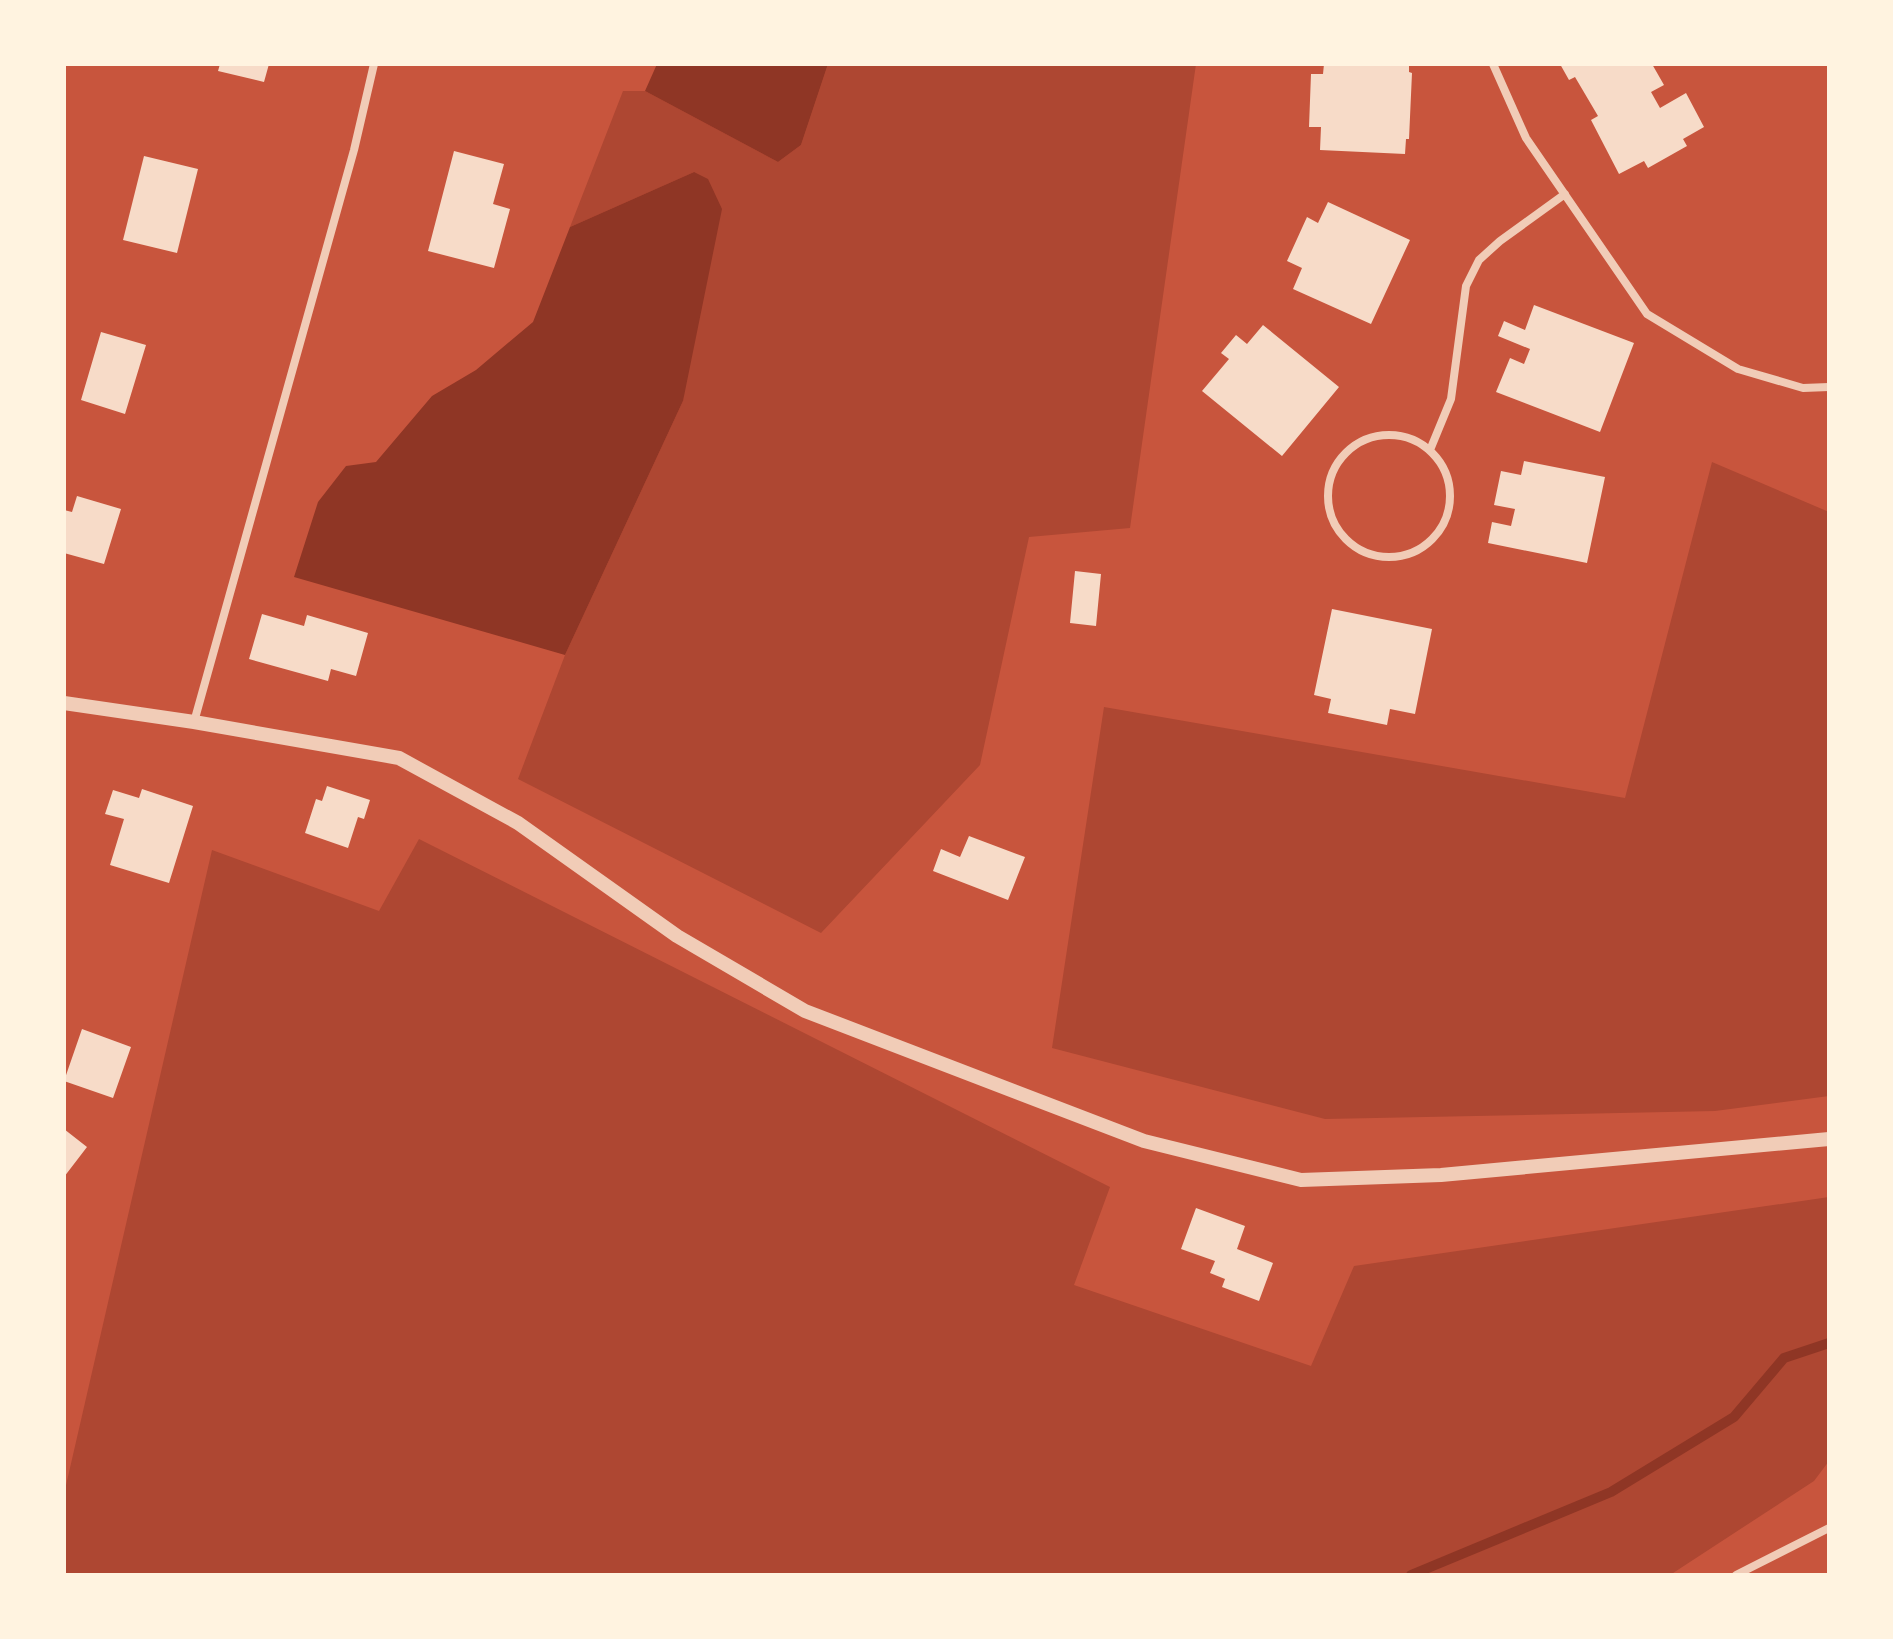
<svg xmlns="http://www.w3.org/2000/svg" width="1893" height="1639" viewBox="0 0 1893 1639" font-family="Cabin,sans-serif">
<rect width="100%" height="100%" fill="#c8553d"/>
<!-- green -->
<path fill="#ae4732" d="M828 64H1196L1130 528 1029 537 980 765 821 933 518 779 565 655 683 401 694 172 570 227 623 91H645L778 162 801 145Z
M1712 462 1829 512V1096L1715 1111 1325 1119 1052 1048 1104 707 1625 798Z
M419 839 1110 1187 1074 1285 1311 1366 1354 1266 1829 1197V1461L1814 1481 1670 1575H64V1494L212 850 379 911Z"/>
<!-- water -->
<path fill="#8f3625" d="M657 64H828L801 145 778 162 645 91Z
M694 172 708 179 722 209 683 401 565 655 294 577 318 502 346 466 376 462 432 396 476 370 533 322 570 227Z"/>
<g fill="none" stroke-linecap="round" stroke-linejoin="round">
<!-- stream -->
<path stroke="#8f3625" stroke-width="10" d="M1411 1575 1611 1492 1734 1417 1784 1358 1829 1343"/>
</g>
<!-- building -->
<path fill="#f7dbc8" d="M220 64H269L264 82 218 71Z
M1324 64H1409V72L1412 73 1409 139H1406L1405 154 1320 150 1321 127H1309L1311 74H1323Z
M1560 64H1652L1664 85 1651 92 1660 108 1686 93 1704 127 1683 139 1687 146 1648 168 1644 161 1619 174 1591 120 1598 116 1575 77 1569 80Z
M454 151 504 164 493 204 510 209 494 268 428 251Z
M144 156 198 169 177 253 123 240Z
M1328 202 1410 240 1371 324 1293 289 1302 268 1287 261 1307 217 1318 223Z
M1534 305 1634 343 1600 432 1496 392 1510 358 1524 364 1530 349 1498 336 1504 321 1525 330Z
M1263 325 1339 387 1282 456 1202 391 1229 359 1221 353 1236 335 1247 344Z
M101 332 146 345 125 414 81 400Z
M1524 461 1605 477 1587 563 1488 543 1492 522 1511 526 1515 509 1494 505 1501 471 1521 475Z
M77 496 121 509 104 564 64 553V510L72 512Z
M1075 571 1101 574 1096 626 1070 623Z
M1332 609 1432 629 1415 714 1390 709 1387 725 1328 713 1331 699 1314 695Z
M262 614 304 626 307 615 368 633 356 676 331 669 328 681 249 659Z
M327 786 370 800 364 819 358 817 348 848 305 833 316 799 322 801Z
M142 789 193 806 169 883 110 865 124 819 105 814 113 790 139 798Z
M969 836 1025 857 1008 900 933 871 941 849 960 857Z
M82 1029 131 1047 113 1098 64 1081Z
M64 1129 87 1147 64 1177Z
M1196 1208 1245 1226 1237 1249 1273 1263 1259 1301 1222 1287 1225 1279 1210 1273 1215 1261 1181 1249Z"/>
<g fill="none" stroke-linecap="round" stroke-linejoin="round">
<!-- minor -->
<path stroke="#f1ccb7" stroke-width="8" d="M1493 64 1526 138 1647 314 1738 369 1803 388 1829 387
M1328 496a61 61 0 1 1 122 0a61 61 0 1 1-122 0Z
M1430 450 1451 399 1466 286 1479 260 1500 241 1565 194
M194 722 354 150 374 64
M1736 1575 1829 1528"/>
<!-- tertiary -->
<path stroke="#f1ccb7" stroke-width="14" d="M64 703 194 722 399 758 518 823 677 936 805 1011 1144 1141 1301 1180 1441 1175 1829 1139"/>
</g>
<!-- border -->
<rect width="1893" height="1639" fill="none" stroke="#fff3e0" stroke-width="132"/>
</svg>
